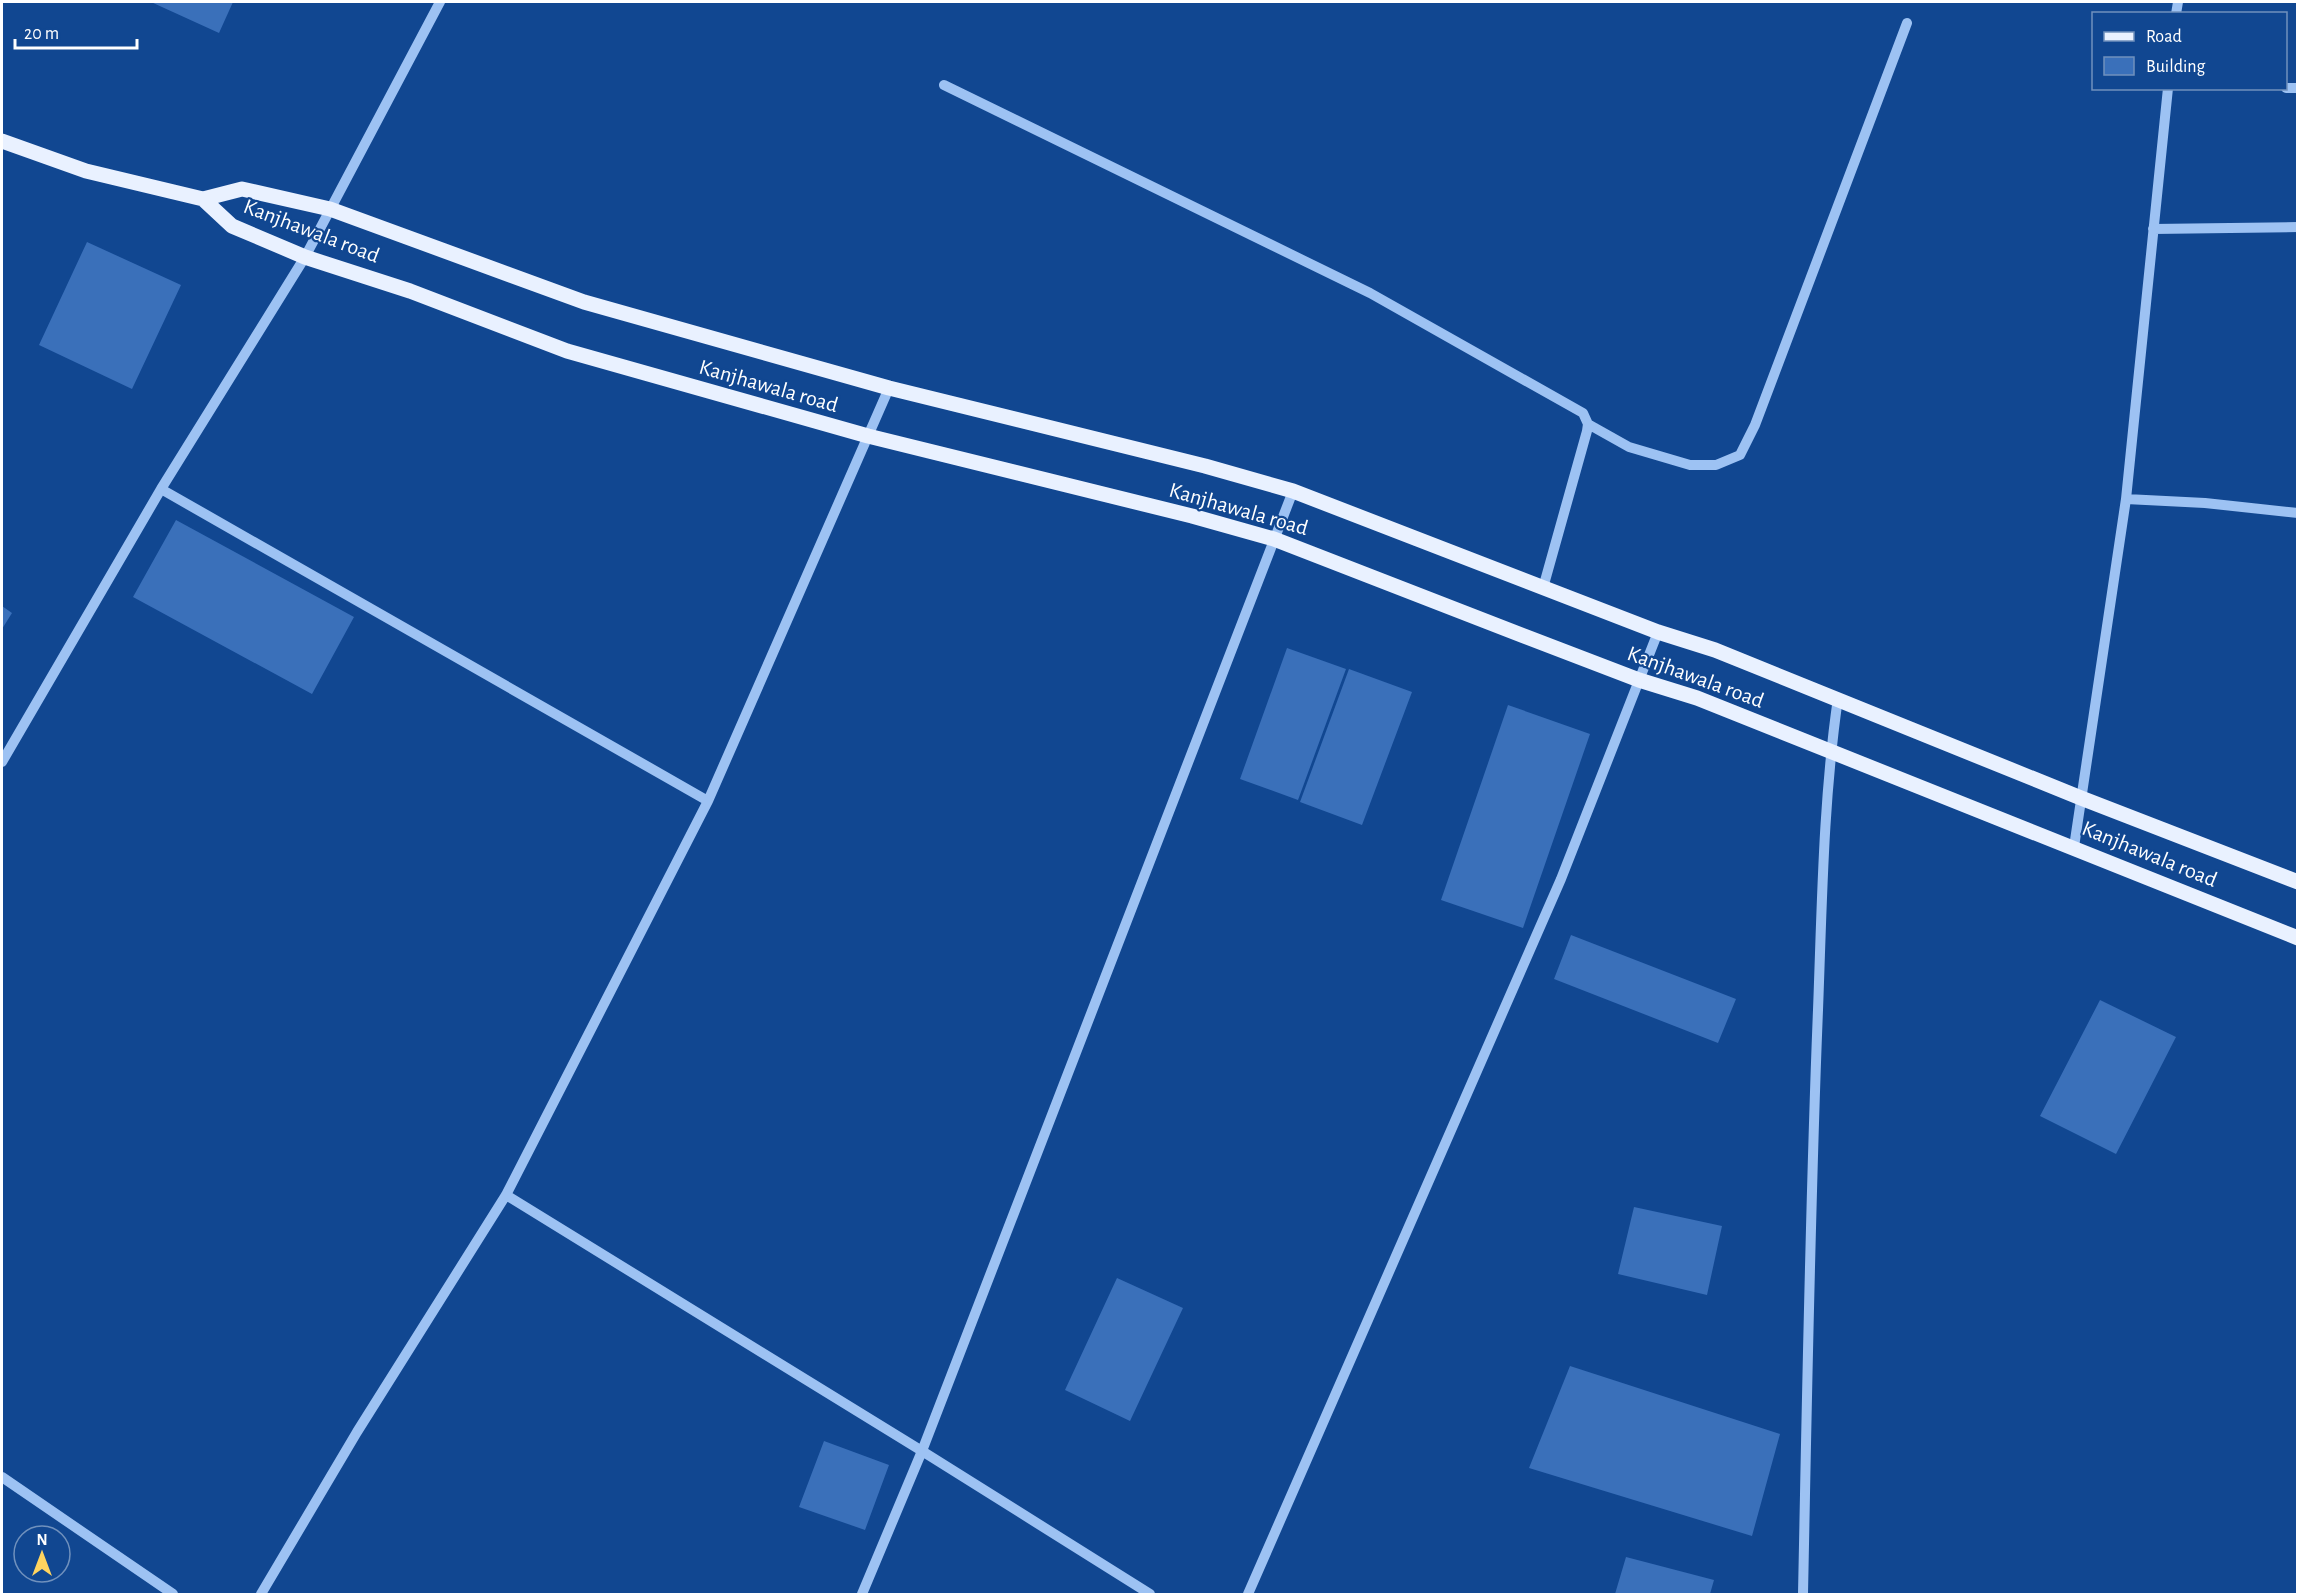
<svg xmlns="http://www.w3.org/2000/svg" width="2299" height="1596" viewBox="0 0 2299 1596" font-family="'Alegreya Sans',sans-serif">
<rect width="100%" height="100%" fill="#114791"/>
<!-- building -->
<path fill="#3a70ba" d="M151 2H233L219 33Z
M87 242 181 285 132 389 39 345Z
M176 520 354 617 312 694 133 597Z
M2 606 12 613 2 629Z
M1287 648 1346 669 1298 800 1240 779Z
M1349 669 1412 692 1362 825 1300 802Z
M1508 705 1590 734 1523 928 1441 900Z
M1571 935 1736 999 1718 1043 1554 979Z
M2100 1000 2176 1037 2116 1154 2040 1116Z
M1634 1207 1722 1226 1707 1295 1618 1274Z
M1117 1278 1183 1308 1130 1421 1065 1390Z
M1570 1366 1780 1434 1752 1536 1529 1468Z
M824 1441 889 1465 865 1530 799 1507Z
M1626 1557 1714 1580 1710 1594H1615Z"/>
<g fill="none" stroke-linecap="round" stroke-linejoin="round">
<!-- minor -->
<path stroke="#9dc2f3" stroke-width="10" d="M2176 14 2178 2
M944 85 1370 293 1583 413 1588 424 1587 431 1543 588
M2286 88H2298
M2153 229 2298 227
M1588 424 1629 447 1690 465H1716L1740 455 1755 425 1907 23
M161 489 708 801
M2126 499 2205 503 2298 513
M2 762 161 489 305 257 440 2
M2074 847 2126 499 2168 88
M506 1195 922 1451 1150 1594
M2 1477 173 1594
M261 1594 357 1432 506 1195 708 801 889 388
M862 1594 922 1451 1293 491
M1248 1594 1561 879 1658 632
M1803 1594C1807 1400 1810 1205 1818 1010 1822 906 1823 802 1838 698"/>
<!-- major -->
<path stroke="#e9f1ff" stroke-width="15" d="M2 141 86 171 203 199 242 189 330 209 584 302 889 388 1205 466 1293 491 1658 632 1715 650 2081 798 2298 882
M203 199 232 226 305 257 410 291 567 351 868 436 1192 516 1274 539 1524 636 1639 680 1697 698 2298 938"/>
</g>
<g text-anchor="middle" stroke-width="4.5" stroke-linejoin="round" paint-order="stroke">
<!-- street labels -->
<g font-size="22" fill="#fff" stroke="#114791">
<text transform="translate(312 230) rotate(21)" y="8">Kanjhawala road</text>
<text transform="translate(769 385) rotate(16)" y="8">Kanjhawala road</text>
<text transform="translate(1239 508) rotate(16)" y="8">Kanjhawala road</text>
<text transform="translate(1696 676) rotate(20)" y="8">Kanjhawala road</text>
<text transform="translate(2150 853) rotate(22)" y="8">Kanjhawala road</text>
</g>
</g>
<!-- border -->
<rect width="2299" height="1596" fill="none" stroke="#ffffff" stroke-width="6"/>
<!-- legend -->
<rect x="2092" y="12" width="195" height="78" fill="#114791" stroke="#7091bd" stroke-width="1.5"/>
<rect x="2104" y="32" width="30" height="9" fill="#e9f1ff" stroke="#7091bd" stroke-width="1.5"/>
<text x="2146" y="42" font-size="18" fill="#ffffff">Road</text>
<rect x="2104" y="57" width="30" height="18" fill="#3a70ba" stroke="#7091bd" stroke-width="1.5"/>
<text x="2146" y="72" font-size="18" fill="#ffffff">Building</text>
<!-- north arrow -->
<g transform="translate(42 1554)"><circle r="28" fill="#114791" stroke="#7091bd" stroke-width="1.5"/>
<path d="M0-4.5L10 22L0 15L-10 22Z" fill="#ffd45f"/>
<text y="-9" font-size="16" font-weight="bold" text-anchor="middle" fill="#ffffff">N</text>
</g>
<!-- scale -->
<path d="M15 39v9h122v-9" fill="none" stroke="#ffffff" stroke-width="3"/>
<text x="24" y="39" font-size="18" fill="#ffffff" stroke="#114791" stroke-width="4.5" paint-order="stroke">20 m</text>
</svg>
